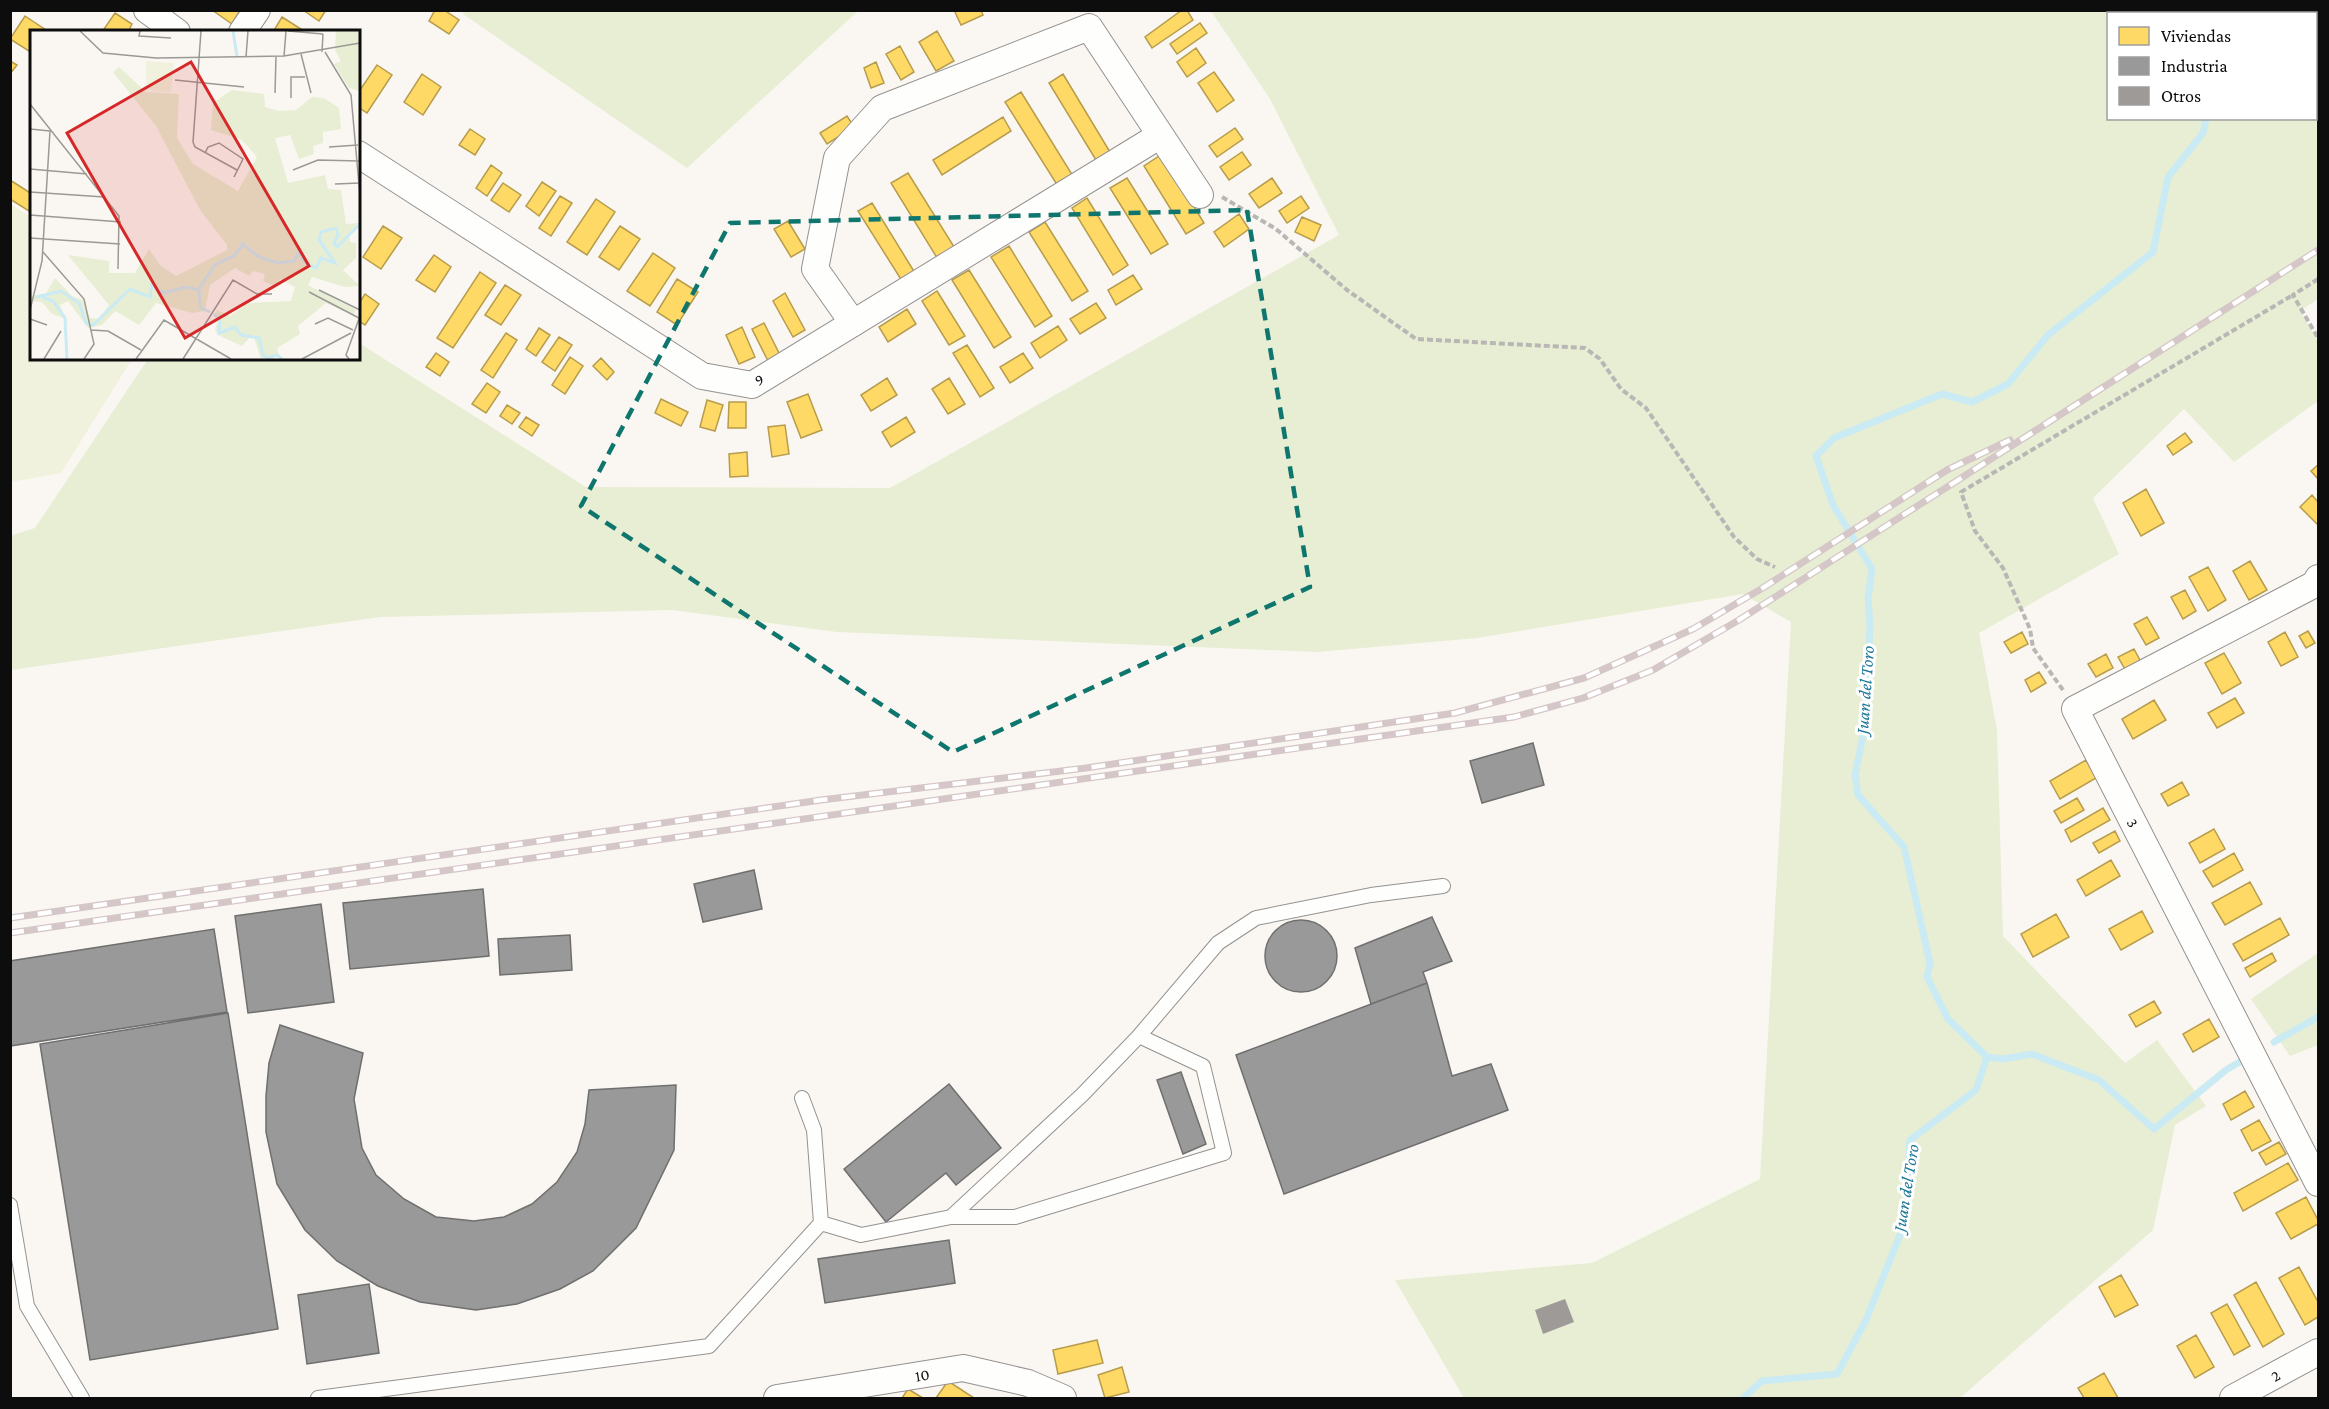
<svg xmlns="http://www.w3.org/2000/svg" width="2329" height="1409" viewBox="0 0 2329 1409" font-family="'Crimson Pro',serif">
<rect width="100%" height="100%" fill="#faf7f2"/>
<!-- green -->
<path fill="#e7eed3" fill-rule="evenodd" d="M463 11V10L858 11 687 168 463 14Z
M1211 11H2318V299L2300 311 2318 342V401L2234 462 2184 409 2093 498 2119 554 1979 633 1997 730 2003 936 2125 1063 2157 1040 2206 1106 2175 1125 2153 1230 1960 1398H1464L1395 1280 1592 1263 1760 1179 1791 622 1743 594 1477 638 1317 652 837 632 672 610 380 617 11 670 10 536 35 528 148 359 358 358 359 343 586 487 890 488 1339 235 1270 99ZM2108 14H2316V118H2108Z
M2318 953V1045L2290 1056 2251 999Z"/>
<!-- pitch -->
<path fill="#f0f2dd" d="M10 204 31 217 32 358 132 359 61 473 11 482Z"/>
<!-- homes -->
<path fill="#ffd966" stroke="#b69c4b" stroke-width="1.5" d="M212 10H240L232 24Z
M303 10H326L319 21Z
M435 10H444L459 20 449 34 429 21Z
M954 10H981L983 15 961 25Z
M1182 10H1187L1193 20 1152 48 1145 37Z
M115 13 132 24 128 32H102Z
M25 16 49 32H32V53L10 39Z
M282 17 304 31V32H273Z
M1200 23 1207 33 1177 54 1170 44Z
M937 31 954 61 936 71 919 42Z
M900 46 914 72 901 80 886 54Z
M1196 48 1206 63 1187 77 1177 62Z
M10 61 17 65 10 74Z
M876 62 884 83 871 88 864 68Z
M377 65 392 75 367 113 358 107V93Z
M1214 72 1234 100 1217 112 1198 83Z
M422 74 441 87 423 115 404 102Z
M1063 74 1110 152 1096 160 1049 83Z
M1021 92 1076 181 1061 191 1005 102Z
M847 116 854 127 827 144 820 133Z
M1003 117 1011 131 942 175 933 160Z
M1235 128 1243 139 1217 157 1209 146Z
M470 129 485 139 475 155 459 145Z
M1242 152 1251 165 1229 180 1220 167Z
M1162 154 1204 223 1186 234 1144 166Z
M491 165 502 173 487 196 476 188Z
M908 173 956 250 939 261 891 183Z
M1127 178 1168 244 1151 254 1110 188Z
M1272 178 1282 193 1259 208 1249 194Z
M10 180 32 194V213L10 199Z
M542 182 556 191 539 216 526 206Z
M503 183 521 195 509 212 491 200Z
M560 196 572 203 551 236 539 228Z
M1301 196 1309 208 1287 223 1279 211Z
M1087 198 1128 265 1113 275 1072 208Z
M596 199 615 212 587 255 567 242Z
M872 203 915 273 902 281 858 211Z
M1239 214 1249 229 1224 247 1214 232Z
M1302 217 1321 225 1314 241 1295 232Z
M788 221 805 249 791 257 774 229Z
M1045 222 1088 291 1072 301 1029 232Z
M383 226 402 238 381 269 363 257Z
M620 226 640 239 619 270 599 257Z
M1009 246 1052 316 1035 327 991 257Z
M653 253 675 268 650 306 627 291Z
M434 255 451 267 435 292 416 280Z
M969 270 1011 337 994 348 952 280Z
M480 272 496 283 453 348 437 338Z
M1133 275 1142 289 1116 305 1108 290Z
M677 279 698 292 677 325 657 312Z
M505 285 521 295 501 325 485 315Z
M937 291 965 336 949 345 922 301Z
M785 293 805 330 793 337 773 301Z
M365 294 379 304 365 325 358 320V305Z
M1096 303 1106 318 1080 334 1070 319Z
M907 309 916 324 888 342 879 327Z
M764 323 781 357 769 363 752 329Z
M1058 326 1067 340 1040 358 1031 343Z
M742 327 755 357 739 364 726 335Z
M539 328 550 335 536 356 526 349Z
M506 333 517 340 493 378 481 370Z
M559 337 572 345 555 371 542 362Z
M967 345 994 388 980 397 953 353Z
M436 353 449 362 440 376 426 367Z
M1023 353 1033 368 1010 383 1000 367Z
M570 357 583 366 565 394 552 385Z
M601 358 614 372 607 380 593 366Z
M887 378 897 395 871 411 861 395Z
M949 378 965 404 948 414 932 389Z
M487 383 500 392 486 413 472 404Z
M808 394 822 430 801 438 787 402Z
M661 399 688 412 681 426 655 413Z
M707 400 723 405 715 431 700 427Z
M729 402H746V428H728Z
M507 405 520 413 512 424 500 416Z
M526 417 539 425 532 436 519 427Z
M906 417 915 432 891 447 882 432Z
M785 425 789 454 772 457 768 427Z
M2185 433 2192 442 2173 455 2167 446Z
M747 452 748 476 730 477 729 454Z
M2318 465V479L2311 471Z
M2146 489 2164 523 2141 536 2123 503Z
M2312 495 2318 502V525L2300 507Z
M2250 561 2267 590 2249 600 2233 571Z
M2208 567 2226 600 2208 611 2189 577Z
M2185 590 2196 611 2183 619 2171 597Z
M2147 617 2159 638 2146 645 2134 624Z
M2308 631 2315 643 2306 648 2299 636Z
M2022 632 2028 644 2011 653 2004 642Z
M2285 632 2298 657 2281 666 2268 642Z
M2134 649 2141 662 2126 671 2118 657Z
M2224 653 2241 683 2222 694 2205 663Z
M2106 654 2113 668 2096 677 2088 664Z
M2039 672 2046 683 2031 692 2025 680Z
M2235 698 2244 713 2217 728 2208 713Z
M2154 700 2166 720 2133 739 2122 719Z
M2086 760 2096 778 2060 799 2050 781Z
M2182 782 2189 795 2168 806 2161 794Z
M2077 798 2084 810 2061 823 2054 811Z
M2103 808 2110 820 2071 842 2065 830Z
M2214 829 2225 849 2200 863 2189 843Z
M2115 831 2120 841 2099 853 2093 843Z
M2234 853 2243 870 2213 887 2203 871Z
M2111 860 2120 876 2086 896 2077 880Z
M2250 882 2262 904 2225 925 2212 903Z
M2142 911 2153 932 2121 950 2109 929Z
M2056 914 2069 937 2033 957 2021 934Z
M2280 918 2289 935 2243 961 2233 944Z
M2272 953 2276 961 2250 977 2245 968Z
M2154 1001 2161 1013 2136 1027 2129 1015Z
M2209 1019 2219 1037 2193 1052 2183 1034Z
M2245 1091 2254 1107 2231 1120 2223 1104Z
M2259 1120 2271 1141 2252 1151 2241 1130Z
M2279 1142 2286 1154 2266 1165 2259 1153Z
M2288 1163 2298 1180 2243 1211 2234 1193Z
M2306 1197 2318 1220V1224L2291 1239 2276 1213Z
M2299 1267 2318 1302V1317L2305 1325 2279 1278Z
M2121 1275 2138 1305 2115 1317 2099 1287Z
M2256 1282 2284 1334 2263 1347 2234 1295Z
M2227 1304 2250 1346 2234 1355 2211 1313Z
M2196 1335 2214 1367 2195 1378 2177 1346Z
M1097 1340 1103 1363 1058 1374 1053 1350Z
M1122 1367 1129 1392 1105 1398 1098 1375Z
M2104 1373 2118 1398H2084L2078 1388Z
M948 1381 974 1398H936Z
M908 1389 923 1398H902Z"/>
<!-- industry -->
<path fill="#999" stroke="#6f6f6f" stroke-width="1.5" d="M1533 743 1544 785 1482 803 1470 761Z
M754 870 762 909 703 922 694 884Z
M483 889 489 956 350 969 343 903Z
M321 904 334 1002 248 1013 235 916Z
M1432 917 1452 961 1423 972 1427 983 1371 1004 1355 948Z
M1265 956a36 36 0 1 1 72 0a36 36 0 1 1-72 0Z
M214 929 227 1012 10 1046V961Z
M570 935 572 970 500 975 498 939Z
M1427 983 1452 1076 1491 1064 1508 1110 1284 1194 1236 1055Z
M228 1013 278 1329 90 1360 40 1044Z
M280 1025 363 1053 354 1099 362 1148 376 1175 404 1199 436 1217 474 1221 504 1217 532 1204 557 1182 577 1152 585 1124 589 1090 676 1085 674 1150 636 1228 593 1271 560 1289 517 1304 476 1310 420 1302 378 1286 337 1261 305 1230 277 1184 266 1132V1096L269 1063Z
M1181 1072 1206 1144 1183 1154 1157 1080Z
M949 1084 1001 1148 956 1185 946 1173 886 1222 844 1169Z
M949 1240 955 1283 825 1303 818 1259Z
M369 1284 379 1353 307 1364 298 1295Z"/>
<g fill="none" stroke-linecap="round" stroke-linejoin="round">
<!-- stream -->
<path stroke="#caebf3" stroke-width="7" d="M2258 10 2268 14
M2162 14 2165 10
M2274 1042 2318 1017
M1987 1057 1948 1019 1927 977 1930 963 1904 847 1858 795 1855 775 1865 726 1870 624 1868 598 1872 569 1833 505 1816 456 1834 438 1942 394 1972 402 2008 384 2048 335 2153 252 2168 177 2203 133 2206 118
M1987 1057 2003 1059 2032 1054 2099 1080 2154 1129 2226 1070 2243 1060
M1743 1398 1762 1381 1837 1374 1866 1320 1904 1225 1910 1140 1976 1090 1987 1057"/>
</g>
<!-- building -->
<path fill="#9d9a98" d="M1565 1299 1574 1322 1543 1334 1535 1310Z"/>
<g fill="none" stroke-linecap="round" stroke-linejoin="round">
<defs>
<path id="service" d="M802 1098 814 1130 821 1223
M10 1205 27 1306 82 1398
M951 1217H1015L1224 1153 1203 1066 1139 1036
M318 1398 709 1346 821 1223 861 1235 951 1217 1082 1095 1139 1036 1218 943 1256 918 1371 895 1443 886"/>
<g id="minor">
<path d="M147 10 177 32"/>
<path d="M242 32 257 10"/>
<path d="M358 154 702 376 752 385 1159 136"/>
<path d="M853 323 815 269 837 158 882 108 1089 27 1200 195"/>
<path id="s1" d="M2318 578 2315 584 2075 709 2318 1183"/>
<path id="s2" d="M777 1398 963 1368 1028 1383 1063 1398"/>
<path id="s3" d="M2233 1398 2318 1352"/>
</g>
</defs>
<!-- service casing -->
<use href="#service" stroke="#949290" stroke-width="16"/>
<!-- minor casing -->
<use href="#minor" stroke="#949290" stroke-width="28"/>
<!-- path -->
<path stroke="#b8b7b6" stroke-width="4" stroke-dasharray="6 3" stroke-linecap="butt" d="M1222 197 1276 229 1347 290 1416 339 1585 348 1600 359 1621 389 1646 408 1734 537 1757 559 1775 567
M2318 279 2293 295 2318 338
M2063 690 2033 648 2030 629 2003 568 1975 531 1961 492 2293 295"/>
<!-- service -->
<use href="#service" stroke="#fefefd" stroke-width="14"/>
<!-- minor -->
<use href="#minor" stroke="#fefefd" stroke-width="26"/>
<defs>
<path id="rail" d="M10 918 821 800 1086 768 1455 713 1584 678 1693 629 1761 589 1947 470 2010 440
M10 933 1514 717 1583 698 1653 670 1739 620 2318 250"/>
</defs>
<!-- rail casing -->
<use href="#rail" stroke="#d5c6c8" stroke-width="7"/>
<!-- rail -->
<use href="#rail" stroke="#fff" stroke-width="4.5" stroke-dasharray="14" stroke-linecap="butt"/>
</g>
<!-- marked area -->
<path fill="none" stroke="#0f766e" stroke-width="4.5" stroke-dasharray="12 8" stroke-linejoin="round" d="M1247 210 1310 587 953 752 581 506 730 223Z"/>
<g text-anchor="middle" stroke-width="6" stroke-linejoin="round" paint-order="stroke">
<!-- street labels -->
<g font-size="16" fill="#0d0d0d" stroke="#fff">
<text transform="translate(759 379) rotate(-27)" y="6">9</text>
<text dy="6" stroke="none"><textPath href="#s1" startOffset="405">3</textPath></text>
<text dy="6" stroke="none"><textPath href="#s2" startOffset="147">10</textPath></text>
<text dy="6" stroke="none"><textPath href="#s3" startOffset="48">2</textPath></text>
</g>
<!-- water labels -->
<g font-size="18" font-style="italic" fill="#1d7798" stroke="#fff">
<text transform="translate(1865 690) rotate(-86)" y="6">Juan del Toro</text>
<text transform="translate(1906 1188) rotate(-81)" y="6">Juan del Toro</text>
</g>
</g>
<!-- overview -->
<g transform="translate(30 30)">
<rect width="330" height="330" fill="#faf7f2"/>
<path d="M306 1H330V61L319 58 304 34 311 31 305 20ZM89 37 116 62 149 64 147 108 163 134 208 161 227 127 212 110 181 100 183 73 202 60 234 64 235 77 249 81 266 80 282 67 294 68 309 78 311 99 293 102V113L283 116 284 124 269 129 260 105 245 108 258 153 295 145 298 159 311 160 316 194 328 193 319 206 320 212 326 213V228L313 240 330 256 315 257 282 247 278 255 326 280 323 285 296 273 268 296 270 304 247 318 249 325 231 329 224 308 220 307 212 316 190 306 185 300 188 290 184 286 187 280 200 286 218 273 261 271 265 257 250 249 246 257 233 251 235 244 223 241 219 246 205 238 180 255 175 281 162 283 126 273 109 295 85 281 72 295 58 298 38 271 30 275 36 289 22 284 12 272 0 271V266L15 265 25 248 42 266 53 270 60 288 69 289 79 275 38 225 79 231V243H105L119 219 130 235 146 246 197 220V215L170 180 126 96 83 42Z" fill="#e7eed3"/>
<path d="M116 31 144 33 141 62 122 61 116 54Z" fill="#f0f2dd"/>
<path fill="none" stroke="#caebf3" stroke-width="3" d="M203 1 207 26M168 260 185 235 205 225 213 214 229 227 248 233 264 231 269 222 274 232 286 238 291 228 305 233 289 210 291 202 306 198 308 205 304 213 307 217 330 194M169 261 171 278 180 282M6 267 31 261 49 273 56 293 63 295 100 259 120 267 122 254 133 263 157 257 168 260M12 267 23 271 35 288 37 329M184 284 190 289 189 303 205 297 211 305 229 308 233 325 238 328 247 325 252 329"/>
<path fill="none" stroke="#9b9996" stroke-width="1.5" d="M50 1 73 23 126 28 254 26 330 13M110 1 109 6 141 8M171 1 163 112 165 117 207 140M258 1 293 4M292 22 293 4M295 22 321 65 330 166M271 24 281 63M254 26 256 1M216 27 218 1M145 50 214 57M245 63 246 26M261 68V47H275M0 74 89 186 88 239M0 99 20 101M299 117 328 115M175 123 178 117 189 113 213 129 204 147M0 139 57 144M263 140 288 130 329 131M305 154 330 153M0 162 74 167M0 185 91 192M0 208 90 214M13 222 54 269 64 314 54 329M289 260 330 280M279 262 329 288M0 280 12 231 20 101M0 289 17 295M285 294 298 288 323 300M61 300 78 301 111 320M14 329 31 301M106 329 134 290 201 329M153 329 203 250 227 264H242M272 329 321 303M319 329 316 325 330 286"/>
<path fill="#d62828" fill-opacity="0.15" stroke="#d62828" stroke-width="3" d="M161 32 279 236 155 308 37 103Z"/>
<rect width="330" height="330" fill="none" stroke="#0d0d0d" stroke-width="3"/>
</g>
<!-- border -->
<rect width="2329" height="1409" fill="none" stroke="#0d0d0d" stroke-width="24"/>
<!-- legend -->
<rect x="2107" y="12" width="210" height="108" fill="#ffffff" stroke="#9e9e9e" stroke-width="1.5"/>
<rect x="2119" y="27" width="30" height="18" fill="#ffd966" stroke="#9e9e9e" stroke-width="1.5"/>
<text x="2161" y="42" font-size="18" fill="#0d0d0d">Viviendas</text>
<rect x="2119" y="57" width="30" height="18" fill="#999999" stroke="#9e9e9e" stroke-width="1.5"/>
<text x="2161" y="72" font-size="18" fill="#0d0d0d">Industria</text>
<rect x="2119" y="87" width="30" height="18" fill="#9d9a98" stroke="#9e9e9e" stroke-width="1.5"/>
<text x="2161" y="102" font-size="18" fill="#0d0d0d">Otros</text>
</svg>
